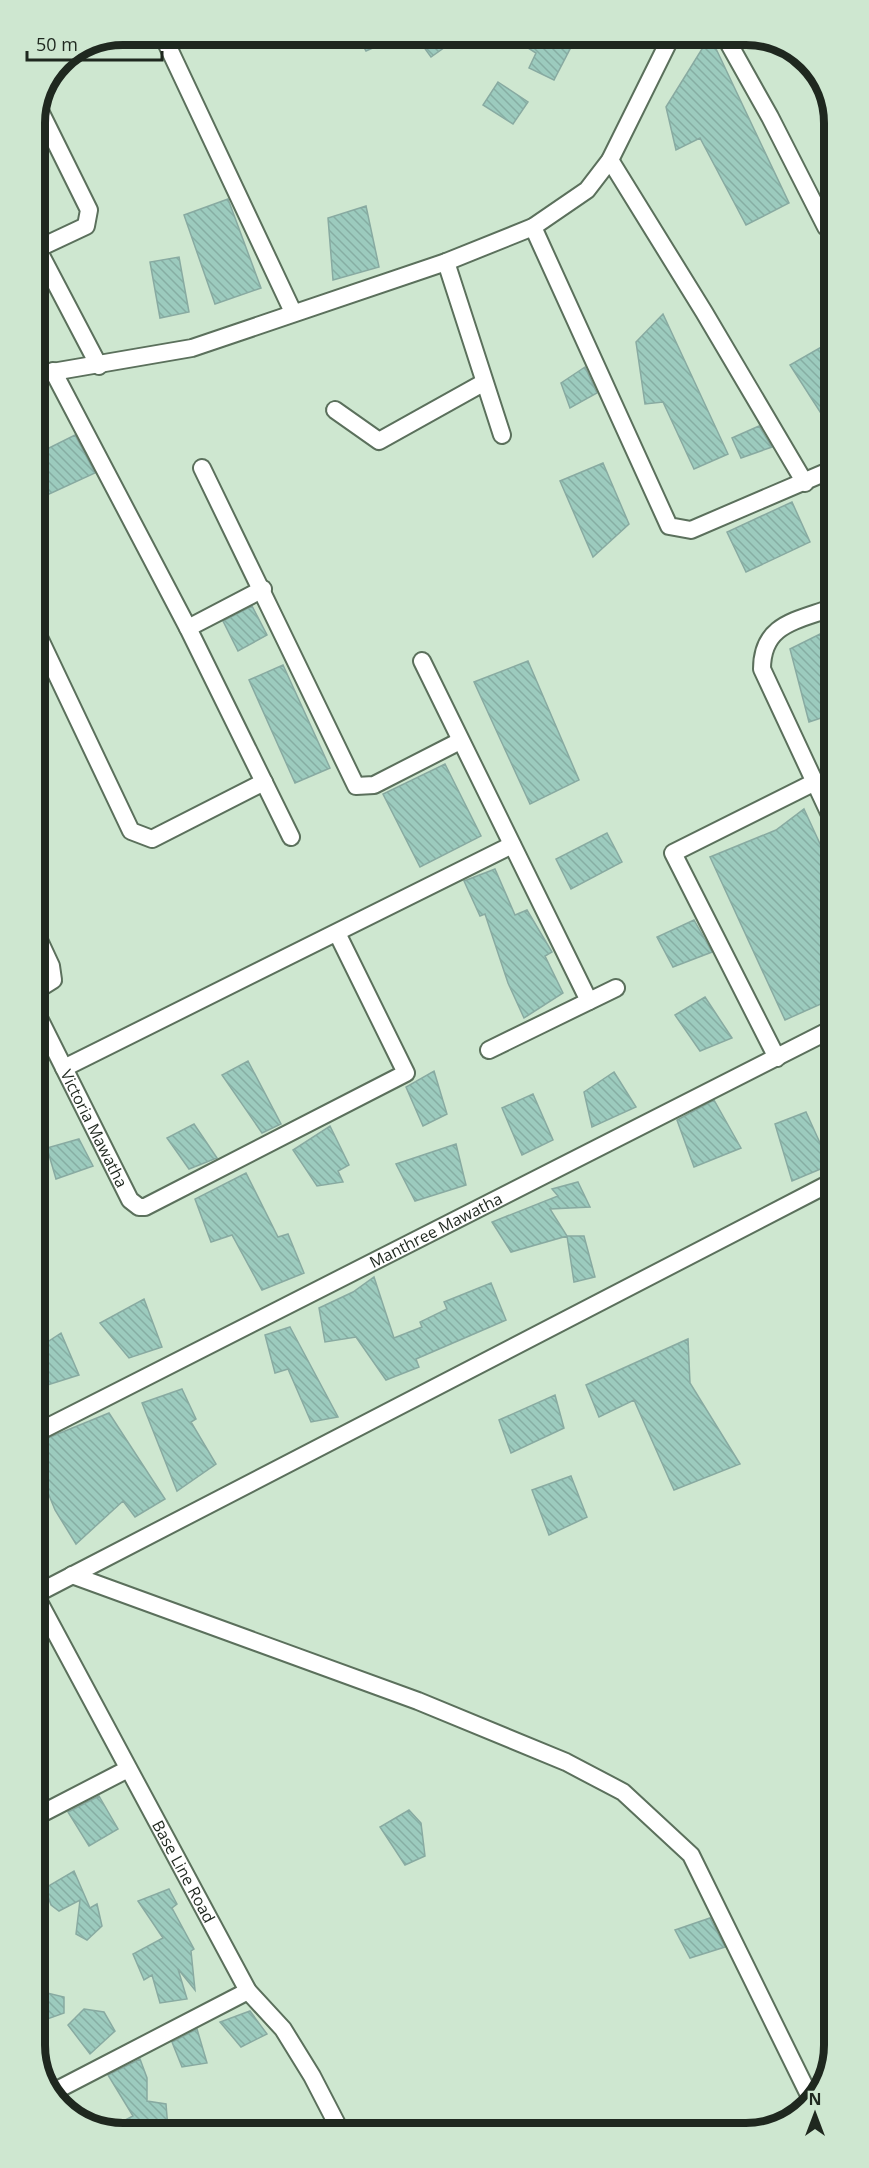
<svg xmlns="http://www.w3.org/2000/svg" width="869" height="2168" viewBox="0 0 869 2168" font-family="'Open Sans',sans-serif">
<defs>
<pattern id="building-back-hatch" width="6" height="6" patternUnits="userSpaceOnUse" patternTransform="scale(1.5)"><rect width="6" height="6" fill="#9ccbbe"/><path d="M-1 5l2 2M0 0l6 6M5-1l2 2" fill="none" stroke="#86aea3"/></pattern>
</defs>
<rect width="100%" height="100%" fill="#cee7d0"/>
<!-- building -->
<path fill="url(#building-back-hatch)" stroke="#88aaa1" stroke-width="1.5" d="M357 35H402L366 51Z
M415 35H462L431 57Z
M508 35H540L570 49 554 80 529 68 536 53Z
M710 36 789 203 746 225 700 138 676 150 666 107Z
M498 82 528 102 513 124 483 105Z
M228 199 261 288 215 304 184 215Z
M366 206 379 267 333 280 328 218Z
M179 257 189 312 160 318 150 262Z
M663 314 728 454 694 469 663 402 645 404 636 342Z
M830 342 831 370V429L790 365Z
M585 367 597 393 570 408 561 383Z
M759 426 772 447 741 458 732 438Z
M75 435 95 473 36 500 35 455Z
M603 463 629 524 593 557 560 481Z
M792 502 810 542 746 572 727 532Z
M252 606 267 635 238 651 223 621Z
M820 634 831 656V741L821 718 809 722 790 649Z
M528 661 579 780 530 804 474 682Z
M283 665 330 768 295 783 249 680Z
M445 764 481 836 420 867 383 794Z
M804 809 832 870V999L785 1020 710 857 776 830Z
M607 833 622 862 571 889 556 859Z
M495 869 515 915 527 910 552 952 545 956 563 993 524 1018 508 983 485 914 480 916 464 881Z
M694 920 712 952 673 967 657 937Z
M705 997 732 1038 700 1051 675 1015Z
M248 1061 281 1124 262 1133 222 1075Z
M434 1071 447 1114 423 1126 406 1087Z
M614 1072 636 1107 592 1127 584 1092Z
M533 1094 553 1140 522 1155 502 1108Z
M714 1100 741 1148 694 1167 677 1120Z
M806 1112 830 1165 792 1181 775 1124Z
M194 1124 217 1158 189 1169 167 1138Z
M330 1126 349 1165 338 1171 343 1182 317 1186 293 1150Z
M79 1139 93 1166 56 1179 47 1148Z
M456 1144 466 1185 415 1201 396 1164Z
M246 1173 278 1237 288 1234 304 1273 262 1290 232 1235 211 1242 195 1199Z
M578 1182 590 1207 550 1209 567 1236 511 1252 492 1222 558 1196 552 1189Z
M567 1236H584L595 1277 574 1282Z
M374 1277 394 1338 422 1327 420 1322 447 1309 444 1302 491 1283 506 1320 416 1359 419 1367 386 1380 356 1337 325 1342 319 1308 353 1292Z
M144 1299 162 1347 129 1358 100 1323Z
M290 1327 338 1417 311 1422 288 1369 275 1373 265 1335Z
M61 1333 79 1375 44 1386 37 1364V1349Z
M688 1339 690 1383 740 1464 674 1490 634 1400 599 1417 586 1385Z
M182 1389 196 1419 191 1422 216 1464 177 1491 142 1403Z
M555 1395 564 1428 511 1453 499 1420Z
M109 1413 165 1499 135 1517 123 1501 76 1544 55 1510 38 1468V1442Z
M571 1476 587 1517 549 1535 532 1490Z
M99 1796 118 1829 89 1846 68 1812Z
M409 1810 421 1823 425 1856 405 1865 380 1827Z
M74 1871 90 1908 97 1904 102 1926 87 1940 76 1934 80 1900 59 1911 51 1905 45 1888Z
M169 1889 177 1904 172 1908 194 1949 191 1951 195 1990 178 1969 187 1999 160 2003 152 1975 144 1980 133 1954 163 1938 138 1901Z
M710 1918 725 1947 690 1958 675 1930Z
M39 1991 64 1997V2013L39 2022Z
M84 2009 104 2012 115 2031 90 2054 68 2025Z
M250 2011 267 2034 241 2047 220 2022Z
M197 2029 207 2063 182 2067 172 2042Z
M140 2059 147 2078V2101L166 2104 168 2129 164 2133H130L125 2120 133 2116 108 2075Z"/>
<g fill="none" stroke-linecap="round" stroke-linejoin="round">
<defs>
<g id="minor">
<path d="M724 35 770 117 826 227 830 230"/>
<path d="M163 36 293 312"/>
<path d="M610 160 704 312 805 483"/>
<path d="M533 227 669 526 691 530 831 470"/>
<path d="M35 244 99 366"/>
<path d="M37 249 86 226 89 210 39 109"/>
<path d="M446 262 502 435"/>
<path d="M53 371 188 628 291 837"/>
<path d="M35 375 192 348 446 262 533 227 587 190 610 160 672 35"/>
<path d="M335 410 379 441 483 383"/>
<path d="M202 468 356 786 374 785 460 741"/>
<path d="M831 608C796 621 762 624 762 669L832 819"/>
<path d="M188 628 263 589"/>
<path d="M36 631 131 831 152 839 264 782"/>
<path d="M422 661 589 1001"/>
<path d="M37 936 51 966 53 980 37 990"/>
<path id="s1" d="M37 1014 130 1200 139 1207H145L406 1073 337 933"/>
<path d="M489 1050 616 988"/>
<path d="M777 1058 673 853 813 783"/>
<path d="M64 1068 512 845"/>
<path id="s2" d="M38 1432 832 1029"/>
<path d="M72 1575 418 1701 566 1762 623 1792 691 1855 812 2101"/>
<path d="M38 1593 832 1182"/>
<path id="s3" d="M38 1600 248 1991 283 2029 312 2076 341 2132"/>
<path d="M39 1815 128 1769"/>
<path d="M53 2092 248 1991"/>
</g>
</defs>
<!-- minor casing -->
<use href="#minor" stroke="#5b705c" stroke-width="20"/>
<!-- minor -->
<use href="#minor" stroke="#fff" stroke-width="16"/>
</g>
<g text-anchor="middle" stroke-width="4.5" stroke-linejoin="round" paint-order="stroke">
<!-- street labels -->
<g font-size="16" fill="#1f281f" stroke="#cee7d0">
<text dy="6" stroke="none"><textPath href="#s1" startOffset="128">Victoria Mawatha</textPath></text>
<text dy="6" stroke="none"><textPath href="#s2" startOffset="446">Manthree Mawatha</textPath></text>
<text dy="6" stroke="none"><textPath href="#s3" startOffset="308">Base Line Road</textPath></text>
</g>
</g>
<!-- crop -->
<path d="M0 0H869V2168H0ZM123 45H746A78 78 0 0 1 824 123V2045A78 78 0 0 1 746 2123H123A78 78 0 0 1 45 2045V123A78 78 0 0 1 123 45Z" fill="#cee7d0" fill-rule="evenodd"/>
<path fill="none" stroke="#1f281f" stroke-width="8" d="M123 45H746A78 78 0 0 1 824 123V2045A78 78 0 0 1 746 2123H123A78 78 0 0 1 45 2045V123A78 78 0 0 1 123 45Z"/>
<!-- north arrow -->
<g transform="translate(815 2114)" stroke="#cee7d0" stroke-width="4.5" paint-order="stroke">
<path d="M0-4.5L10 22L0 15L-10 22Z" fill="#1f281f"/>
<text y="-9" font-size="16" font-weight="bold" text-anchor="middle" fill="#1f281f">N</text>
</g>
<!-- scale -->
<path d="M27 51v9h135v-9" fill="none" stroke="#1f281f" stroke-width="3"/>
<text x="36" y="51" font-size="18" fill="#1f281f" stroke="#cee7d0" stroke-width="4.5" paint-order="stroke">50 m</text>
</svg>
